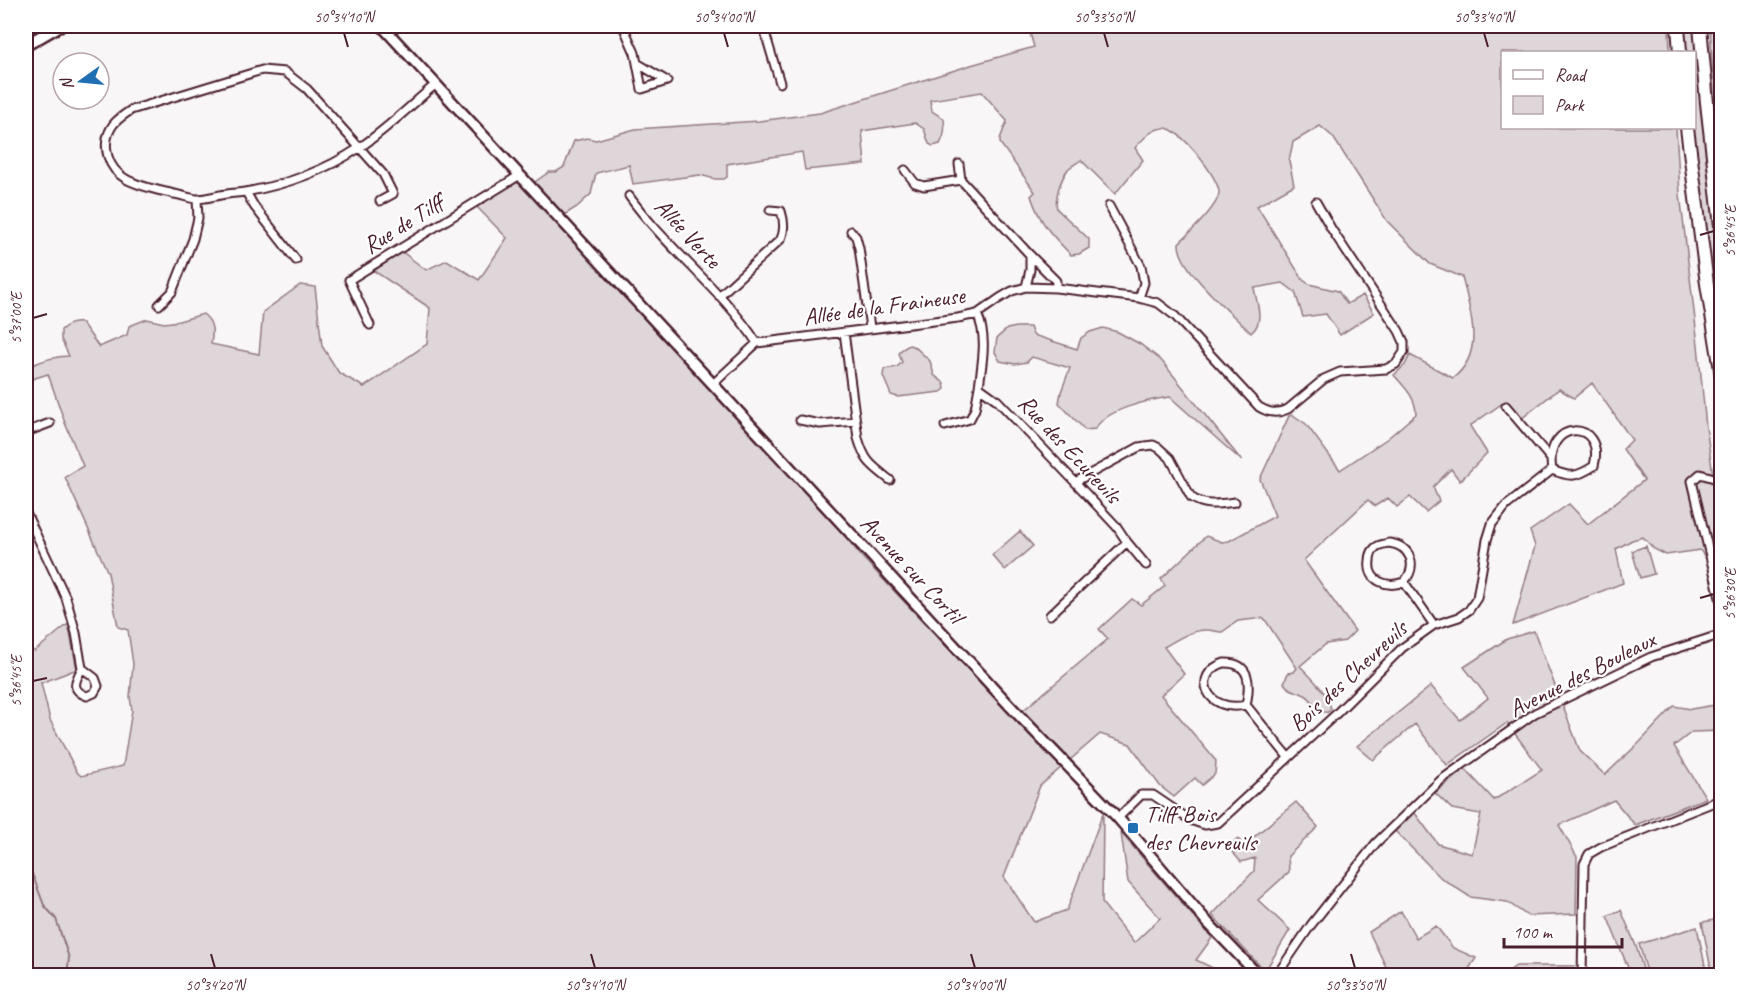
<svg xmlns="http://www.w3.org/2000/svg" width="1747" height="1001" viewBox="0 0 1747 1001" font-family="Caveat,sans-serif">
<rect width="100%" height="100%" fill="#f8f6f7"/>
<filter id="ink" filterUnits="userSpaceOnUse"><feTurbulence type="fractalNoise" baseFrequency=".0167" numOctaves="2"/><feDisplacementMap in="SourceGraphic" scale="12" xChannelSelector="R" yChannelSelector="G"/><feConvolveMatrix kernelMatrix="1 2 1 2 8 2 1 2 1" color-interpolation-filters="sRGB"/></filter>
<g filter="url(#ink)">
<!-- green -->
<path fill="#ded6d9" stroke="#947a82" stroke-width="1.5" d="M1028 26H1669L1670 52H1502V128H1676L1680 194 1698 345 1706 427 1716 495 1721 500V585L1720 578 1700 550 1666 555 1654 549 1643 537 1632 540 1616 549 1623 583 1513 625 1535 546 1530 531 1569 504 1588 524 1644 480 1623 449 1632 440 1592 383 1574 398 1559 389 1521 419 1503 403 1470 426 1487 453 1460 481 1451 469 1433 487 1439 501 1426 512 1410 497 1397 507 1388 498 1375 506 1368 500 1304 560 1355 631 1345 641 1326 644 1300 666C1311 677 1328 693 1331 709L1328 712C1315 714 1315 700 1305 695 1296 690 1290 692 1284 683L1288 673 1294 672 1297 668 1264 618 1238 621 1222 632C1217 632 1212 630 1207 630 1192 629 1177 640 1164 647L1184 674 1161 695 1216 761 1215 774 1202 785 1195 778 1174 797 1160 786 1130 744 1100 734 1040 786 1004 877 1034 922 1067 910 1103 813 1102 903 1134 943 1160 918 1128 882 1121 833 1212 938 1196 960 1223 973 1221 975H26V649L35 651 68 624 77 669 41 683 50 720 77 772 81 776 123 766 132 710 130 697 133 664 128 630 118 627 108 573 65 477 83 466 65 423 48 374 26 381V368C40 361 53 356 69 356L61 339V330C68 324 73 322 82 323L99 347 127 335 129 326 147 319 164 323 179 321 203 314C214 322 213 332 211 344L259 354 263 312 300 285 315 287 322 346 339 373 364 387 427 344 430 308 374 271 401 251 426 270 447 260 479 280 507 238 476 206 519 181 711 385 819 504 862 557 1014 718 1108 639 1099 629 1132 599 1141 605 1165 586 1161 579 1206 536 1222 542 1229 541 1275 516 1260 479 1289 416 1293 415 1306 424 1340 470 1388 438 1416 414C1416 397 1404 387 1394 375L1405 365 1410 355 1453 378C1486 353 1470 311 1462 277L1430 264 1387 221 1333 137 1320 126 1293 142 1289 161 1294 185 1257 206 1303 280 1309 284 1338 291 1347 304 1363 295 1374 313 1340 335 1326 314 1303 317 1295 292 1283 283 1254 288C1257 304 1265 322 1251 333 1233 315 1177 268 1179 243 1190 232 1218 207 1219 193 1220 179 1180 128 1165 128 1152 128 1143 139 1135 148L1143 160 1115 194 1081 160C1077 163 1071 166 1068 169 1061 179 1054 197 1057 209L1089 239V248L1079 254 1071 255C1052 235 1040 224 1031 196L1035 192 1000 143V139L1007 121 982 92 930 100 932 111 944 119C945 129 945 136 940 144L933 146 929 144 924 129 915 123 862 131 865 164 805 170 802 152 727 164V177L724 179H715L700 175 633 184 629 165 596 173 591 194 577 207 564 215 532 184 549 172H556L564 167 574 141 587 138 596 140 635 129 759 121 820 113 971 65 1034 47Z
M1683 26H1694L1707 163 1721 274V347L1716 316 1693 128H1694V52H1686Z
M1710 26H1721V172L1717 138Z
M1016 327H1030L1033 335 1077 349 1081 338 1090 332 1103 328 1118 332 1140 344 1161 360 1242 461 1170 397C1149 400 1106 409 1095 429L1085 430 1059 403 1061 392 1070 368 1032 357 1027 362 1015 364 1000 361 995 352 997 338 1007 329Z
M909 345 915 347 930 361 934 375 944 383 945 389 941 392 898 397 891 395 883 376 884 369 897 367 902 362 899 354 901 350Z
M1020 531 1033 546 1005 570 992 555Z
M1646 546 1654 574 1640 578 1632 551Z
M1534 631 1580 751 1605 775 1640 742 1674 706 1691 709 1721 704V731L1692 732 1674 746 1706 798 1635 825 1614 800 1559 825 1577 857 1576 914 1528 916 1507 902 1470 897 1441 878 1395 831 1414 812 1438 844 1472 854 1481 814 1452 809 1435 793 1465 769 1494 800 1542 770 1507 723 1447 765 1415 724 1373 760 1357 746 1431 686 1460 720 1488 698 1464 667 1507 639Z
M1296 802 1318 827 1288 856 1289 872 1258 900 1290 930 1265 971 1212 915 1254 871 1255 858 1241 862 1228 847 1238 839 1244 845Z
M1621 910 1636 946 1645 975H1631L1607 916Z
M1401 911 1416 938 1436 926 1453 948 1476 958 1467 972 1469 975H1390L1369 932Z
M1721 919V975H1712L1702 922Z
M1697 927 1707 975H1648L1639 944Z
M1516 966H1579V975L1507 976 1506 973Z"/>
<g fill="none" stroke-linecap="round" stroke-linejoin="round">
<!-- stream -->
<path stroke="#8f747b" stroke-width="2" d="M26 858 44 905 56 919 69 958 67 976"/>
<defs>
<path id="street" d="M623 26 635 53 642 89 667 81 637 63
M763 26 780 83
M956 26V27
M959 164 961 180
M905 170 915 183 924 186 961 180 1030 255 1056 281V288
M246 192 254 206 296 260
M629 196C667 249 722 289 757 343
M380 201 393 194 383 174 307 89 285 72 262 70 131 110C124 115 115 120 111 128 101 146 108 169 126 179 140 187 158 190 174 194 181 195 189 198 196 199 206 199 217 195 227 194 233 193 239 193 245 192 285 185 326 170 359 148 387 129 411 105 436 84
M1109 206 1141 266 1144 283 1139 298
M851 231 856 237 859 248 870 328
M1026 287 1030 270V255
M719 296 781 239C785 230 784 220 781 211L770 210
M159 305 172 292 193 239 198 218 197 199
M977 314C988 337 982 362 979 387L997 400 1075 482 1117 527 1127 542 1146 565
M370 325 349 280 520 175
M844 332 858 438C865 462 871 465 890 480
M713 384 757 343 958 318 977 314 1000 298 1012 291 1026 287 1056 288 1139 298 1158 303 1175 316 1259 407C1269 413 1277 414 1288 409L1324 379 1340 372 1386 369 1396 364 1404 352V342L1399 331 1332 230 1316 202
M1506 406 1550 458
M800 420 820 424 856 421
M945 426 970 419 975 409 979 387
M26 432 50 423
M1075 482 1139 447 1153 445 1159 448 1170 458 1191 497C1204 507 1219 504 1235 502
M1722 485 1714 478 1700 474 1692 481 1722 606
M26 513 66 598 76 633 82 668C75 681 70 690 87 696L94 693 98 686 95 678 82 668
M1389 543C1411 546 1418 566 1404 582 1388 588 1367 582 1370 561 1370 556 1372 551 1375 548 1379 544 1385 544 1389 543Z
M1404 582 1434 625
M1050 615 1127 542
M1224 663C1252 662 1250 686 1246 705 1207 714 1190 674 1224 663Z
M1246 705 1288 757
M1118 818 1141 795H1153L1190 820 1205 825 1218 823 1336 714 1402 648 1434 625 1459 617 1469 610 1477 598 1487 540 1492 524 1506 506 1552 470C1543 419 1606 418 1594 466 1577 477 1571 478 1552 470
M1276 976 1311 925 1376 843 1441 780 1535 713 1651 657 1722 634
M1582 976 1584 864 1589 854 1601 847 1722 799"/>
<path id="secondary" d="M382 26 1012 708 1118 818 1208 923 1259 976"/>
<path id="primary" d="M26 45 59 26"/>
<path id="highway" d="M1678 26 1680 52
M1700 26 1707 103 1722 235
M1687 128 1707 284 1722 376"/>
</defs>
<!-- street casing -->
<use href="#street" stroke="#4a1f2b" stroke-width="11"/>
<!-- secondary casing -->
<use href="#secondary" stroke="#4a1f2b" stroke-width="14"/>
<!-- primary casing -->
<use href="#primary" stroke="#4a1f2b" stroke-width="15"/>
<!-- highway casing -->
<use href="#highway" stroke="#4a1f2b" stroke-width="16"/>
<!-- street -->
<use href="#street" stroke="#fff" stroke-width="7"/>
<!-- secondary -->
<use href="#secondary" stroke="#fff" stroke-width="9"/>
<!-- primary -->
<use href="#primary" stroke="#fff" stroke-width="10"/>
<!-- highway -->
<use href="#highway" stroke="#fff" stroke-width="12"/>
</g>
</g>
<!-- ticks -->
<path fill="none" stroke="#4a1f2b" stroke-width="2" d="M344 33 348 47M724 33 728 47M1104 33 1108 47M1484 33 1488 47M1700 235 1714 231M33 318 47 314M1700 598 1714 594M33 681 47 678M211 954 215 968M591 954 595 968M971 954 975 968M1351 954 1355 968"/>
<!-- markers -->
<rect fill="#1f6fb2" stroke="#fff" stroke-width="2" x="1127" y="822" width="12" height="12" rx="3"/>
<g text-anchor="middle" stroke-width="4.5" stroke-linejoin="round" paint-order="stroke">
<!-- street labels -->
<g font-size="24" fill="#4a1f2b" stroke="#fff">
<text transform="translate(403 224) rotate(-32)" y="8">Rue de Tilff</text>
<text transform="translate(688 233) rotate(47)" y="8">Allée Verte</text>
<text transform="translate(884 306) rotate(-8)" y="8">Allée de la Fraineuse</text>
<text transform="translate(1070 449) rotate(47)" y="8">Rue des Ecureuils</text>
<text transform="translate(912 569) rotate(47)" y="8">Avenue sur Cortil</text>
<text transform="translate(1582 674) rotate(-27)" y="8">Avenue des Bouleaux</text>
<text transform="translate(1348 676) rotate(-43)" y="8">Bois des Chevreuils</text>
</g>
<!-- poi labels -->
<g font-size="24" fill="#4a1f2b" stroke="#fff" text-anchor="start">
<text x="1145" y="822">Tilff Bois<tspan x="1145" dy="28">des Chevreuils</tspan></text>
</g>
</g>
<!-- margin -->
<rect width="1747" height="1001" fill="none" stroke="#fff" stroke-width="66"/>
<!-- legend -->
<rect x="1501" y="51" width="195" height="78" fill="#ffffff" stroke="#b7a5aa" stroke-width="1.5"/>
<rect x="1513" y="70" width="30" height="9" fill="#ffffff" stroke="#b7a5aa" stroke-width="1.5"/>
<text x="1555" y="81" font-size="18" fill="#4a1f2b">Road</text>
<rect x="1513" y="96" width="30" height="18" fill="#ded6d9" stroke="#b7a5aa" stroke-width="1.5"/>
<text x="1555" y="111" font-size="18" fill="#4a1f2b">Park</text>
<!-- north arrow -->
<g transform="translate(81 81) rotate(255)"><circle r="28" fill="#ffffff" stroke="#b7a5aa" stroke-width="1.5"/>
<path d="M0-4.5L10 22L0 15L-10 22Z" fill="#1f6fb2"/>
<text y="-9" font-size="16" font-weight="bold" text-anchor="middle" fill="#4a1f2b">N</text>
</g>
<!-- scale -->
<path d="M1504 938v9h118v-9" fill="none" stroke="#4a1f2b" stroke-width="3"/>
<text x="1513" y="938" font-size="18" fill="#4a1f2b" stroke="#ffffff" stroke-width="4.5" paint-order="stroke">100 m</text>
<rect x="33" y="33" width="1681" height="935" fill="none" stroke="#4a1f2b" stroke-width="2"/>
<g font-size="15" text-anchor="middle" fill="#4a1f2b">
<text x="344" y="22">50°34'10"N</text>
<text x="724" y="22">50°34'00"N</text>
<text x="1104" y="22">50°33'50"N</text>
<text x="1484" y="22">50°33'40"N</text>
<text transform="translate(1730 231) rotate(-90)" y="5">5°36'45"E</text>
<text transform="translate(16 318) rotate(-90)" y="5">5°37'00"E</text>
<text transform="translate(1730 594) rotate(-90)" y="5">5°36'30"E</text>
<text transform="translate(16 681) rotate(-90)" y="5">5°36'45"E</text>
<text x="215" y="990">50°34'20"N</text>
<text x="595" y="990">50°34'10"N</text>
<text x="975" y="990">50°34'00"N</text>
<text x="1355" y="990">50°33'50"N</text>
</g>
</svg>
